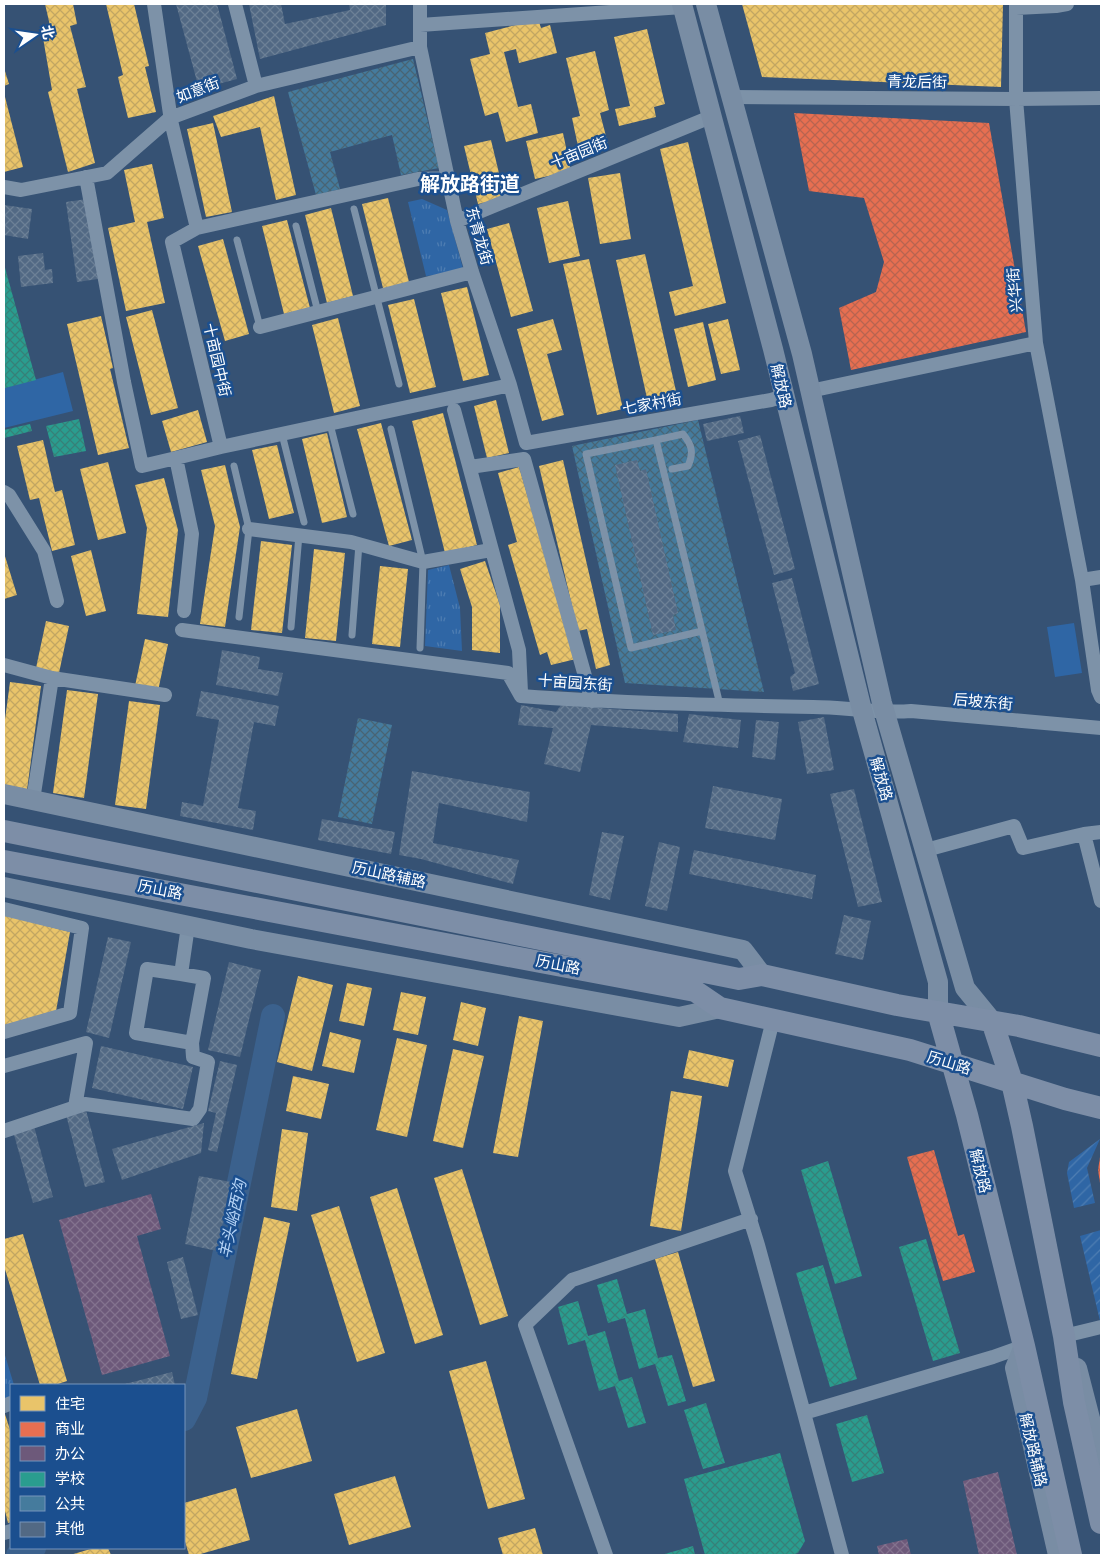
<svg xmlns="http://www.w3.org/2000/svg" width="1105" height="1559" viewBox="0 0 1105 1559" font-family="Rubik,'Noto Sans SC',sans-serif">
<defs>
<pattern id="grass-tufts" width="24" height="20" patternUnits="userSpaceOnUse" patternTransform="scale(1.25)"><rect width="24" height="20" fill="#2f66a5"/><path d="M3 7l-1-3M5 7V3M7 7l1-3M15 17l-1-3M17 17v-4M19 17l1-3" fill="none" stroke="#4e7db2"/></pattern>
<pattern id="garden-furrows" width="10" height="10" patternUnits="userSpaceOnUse" patternTransform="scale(1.25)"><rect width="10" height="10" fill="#2f66a5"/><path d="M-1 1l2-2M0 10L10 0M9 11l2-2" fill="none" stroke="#4e7db2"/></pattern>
<pattern id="homes-cross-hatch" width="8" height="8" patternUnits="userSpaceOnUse" patternTransform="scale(1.25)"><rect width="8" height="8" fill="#e9c46a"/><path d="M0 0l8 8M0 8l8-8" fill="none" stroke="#c2a662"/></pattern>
<pattern id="shops-cross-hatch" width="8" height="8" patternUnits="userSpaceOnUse" patternTransform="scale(1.25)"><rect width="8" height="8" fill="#e76f51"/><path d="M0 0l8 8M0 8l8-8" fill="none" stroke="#b86450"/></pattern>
<pattern id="offices-cross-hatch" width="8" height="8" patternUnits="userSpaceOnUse" patternTransform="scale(1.25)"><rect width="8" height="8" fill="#6d597a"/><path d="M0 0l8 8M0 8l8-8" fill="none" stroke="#83728e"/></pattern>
<pattern id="schools-cross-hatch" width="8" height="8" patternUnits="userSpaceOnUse" patternTransform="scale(1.25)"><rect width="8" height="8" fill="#2a9d8f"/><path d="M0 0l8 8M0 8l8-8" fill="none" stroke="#368178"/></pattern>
<pattern id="public-cross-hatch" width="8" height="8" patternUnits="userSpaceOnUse" patternTransform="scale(1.25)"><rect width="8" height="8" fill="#457b9d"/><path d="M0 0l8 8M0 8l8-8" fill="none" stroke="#486474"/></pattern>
<pattern id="building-cross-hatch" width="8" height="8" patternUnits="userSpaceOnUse" patternTransform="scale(1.25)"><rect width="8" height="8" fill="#526984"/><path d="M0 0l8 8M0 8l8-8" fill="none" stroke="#6c8096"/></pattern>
</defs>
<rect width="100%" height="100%" fill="#365274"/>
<!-- grass -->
<path fill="url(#grass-tufts)" d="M422 199 447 210 464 272 426 276 408 202Z
M449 565 460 608 462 651 425 646 428 570Z
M4 1352 14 1385H11V1396L4 1399Z"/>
<!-- garden -->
<path fill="url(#garden-furrows)" d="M1100 1139 1087 1168 1095 1203 1074 1208 1067 1173 1069 1162Z
M1101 1230V1320L1100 1321 1080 1236Z"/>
<!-- pitch -->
<path fill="#2f66a5" d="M63 372 73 411 4 428V388Z
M1074 623 1082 673 1055 677 1047 627Z"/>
<!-- homes -->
<path fill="url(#homes-cross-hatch)" d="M45 4H73L77 24 70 26 86 87 77 89 95 163 68 172 48 92 52 90 42 32 51 30Z
M106 4H134L149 66 145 67 156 112 128 118 118 77 123 75Z
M742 4H1003L1001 87 762 77Z
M538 19 541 28 550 25 557 53 519 63 516 49 504 52 518 107 531 104 538 133 506 142 498 112 485 116 470 59 490 54 485 33Z
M647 29 665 104 654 107 656 117 619 126 615 109 630 106 614 37Z
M595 51 609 110 600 113 608 144 579 151 572 118 580 116 566 58Z
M4 68 9 84 4 86Z
M4 93 23 167 4 172Z
M274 96 296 195 276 200 260 127 221 137 213 116Z
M213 123 232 212 206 217 187 129Z
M563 133 571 171 535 179 526 141Z
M491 140 505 198 478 204 464 146Z
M688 142 726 303 675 316 669 292 693 286 660 149Z
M152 164 164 218 147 222 165 303 126 311 108 228 135 222 124 170Z
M620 173 631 239 600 244 588 178Z
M388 198 410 286 384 292 362 204Z
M568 201 580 256 549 263 537 208Z
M331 208 353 296 327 303 305 215Z
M287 220 310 308 284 314 262 226Z
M509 223 533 311 511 317 487 229Z
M223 239 249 334 225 341 198 246Z
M645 254 678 400 649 407 616 260Z
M589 259 623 409 597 415 563 264Z
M467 287 489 375 463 381 441 293Z
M414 299 436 387 410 393 388 305Z
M152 310 178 408 151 415 126 317Z
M101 316 113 368 110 369 129 448 98 455 67 324Z
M338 318 360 406 334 413 312 325Z
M553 319 562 350 547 354 564 415 542 421 517 329Z
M728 319 740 370 721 374 708 324Z
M703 322 716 380 688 387 674 329Z
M496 400 509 453 487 458 474 406Z
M198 410 207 442 171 452 162 421Z
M443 413 477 545 445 553 412 421Z
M381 423 412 540 389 546 357 429Z
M327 433 347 517 322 523 302 439Z
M43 440 55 492 62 490 75 545 52 551 39 498 30 500 17 446Z
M277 445 294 513 269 519 252 450Z
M563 460 610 665 596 669 587 629 578 631 539 466Z
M108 462 126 533 98 540 80 469Z
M225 465 240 527 225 627 200 624 215 526 201 470Z
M519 467 576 659 551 665 547 652 540 655 508 545 517 542 498 473Z
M164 478 178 530 168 617 137 614 147 528 135 485Z
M261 541 292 545 282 633 251 630Z
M314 549 345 553 336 641 305 638Z
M91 550 106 611 86 616 71 556Z
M4 553 17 595 4 599Z
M485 561 500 605V653L472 650V607L460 569Z
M380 566 408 569 400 647 372 644Z
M46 621 69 626 59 673 36 668Z
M145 639 168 644 158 691 135 686Z
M10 682 41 686 27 790 4 787V727Z
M67 690 98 694 84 798 53 793Z
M129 701 160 705 146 809 115 805Z
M4 915 70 932 55 1017 4 1027Z
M298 976 333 985 312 1071 277 1062Z
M347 983 372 988 364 1026 339 1021Z
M401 992 426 997 418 1035 393 1030Z
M461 1002 486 1008 478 1046 453 1040Z
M519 1016 543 1021 518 1157 493 1153Z
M330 1032 361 1040 354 1073 322 1066Z
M397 1038 427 1045 407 1137 376 1130Z
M453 1049 484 1056 463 1148 433 1141Z
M689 1050 734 1060 728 1087 683 1078Z
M293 1076 329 1084 321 1119 286 1111Z
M671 1091 702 1096 681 1231 650 1226Z
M282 1129 308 1133 297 1211 271 1207Z
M462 1169 508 1316 480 1325 434 1178Z
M397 1188 443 1335 415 1344 370 1197Z
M339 1206 385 1353 357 1362 311 1215Z
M264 1217 290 1223 257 1379 231 1374Z
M23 1234 67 1381 55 1385H40L4 1266V1239Z
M678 1252 715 1381 693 1387 655 1259Z
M486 1361 525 1499 488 1509 449 1371Z
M297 1409 312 1461 251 1478 236 1427Z
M4 1414H5L11 1433V1522L8 1523 4 1507Z
M395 1476 411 1527 349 1545 334 1494Z
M236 1488 250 1540 197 1555H189L184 1538V1503Z
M535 1528 543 1555H503L498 1538Z
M94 1548H108L111 1555H70Z"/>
<!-- shops -->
<path fill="url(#shops-cross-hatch)" d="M794 113 989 123 1026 332 851 370 839 308 876 292 884 262 864 198 809 191Z
M934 1150 958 1236 964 1234 975 1272 943 1281 907 1157Z
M1100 1157H1101L1100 1183 1098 1170Z"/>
<!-- offices -->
<path fill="url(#offices-cross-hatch)" d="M151 1194 161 1229 137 1236 170 1356 102 1375 59 1220Z
M998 1472 1017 1555H979L963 1481Z
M907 1539 911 1555H879L877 1546Z"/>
<!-- schools -->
<path fill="url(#schools-cross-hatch)" d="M4 264 36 380 5 388 4 382Z
M79 419 86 451 54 457 46 426Z
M30 424 32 431 4 438V430Z
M828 1161 862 1276 835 1284 801 1170Z
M926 1239 960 1353 933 1361 899 1247Z
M823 1265 857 1379 830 1387 796 1273Z
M617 1279 627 1314 645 1309 658 1358 672 1355 686 1401 668 1406 655 1364 639 1369 625 1318 608 1323 597 1285Z
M578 1301 588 1336 605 1331 619 1381 632 1377 646 1423 628 1428 615 1386 599 1391 585 1340 568 1345 558 1307Z
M706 1403 725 1463 703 1469 684 1410Z
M867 1415 884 1473 852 1482 836 1424Z
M780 1453 805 1541 798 1553 792 1555H705L684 1479Z
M693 1546 695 1555H661Z"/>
<!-- public -->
<path fill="url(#public-cross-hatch)" d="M413 59 439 168 401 175 392 135 330 152 340 189 316 195 288 92Z
M698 420 764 692 625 683 572 446Z
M358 718 392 725 372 824 338 817Z"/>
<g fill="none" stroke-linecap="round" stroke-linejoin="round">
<!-- river -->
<path stroke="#3b618d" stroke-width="24" d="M184 1419 195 1398 273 1016
M18 1555 34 1548"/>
</g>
<!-- building -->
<path fill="url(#building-cross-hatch)" d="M176 4H217L237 79 199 89Z
M249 4H281L285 24 350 10 349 4H386V25L260 59Z
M87 199 98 279 77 282 66 202Z
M4 205 32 209 28 239 4 235Z
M43 253 45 270 52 269 53 283 21 287 18 256Z
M740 416 744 433 707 441 703 424Z
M760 435 795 569 774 575 738 441Z
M637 460 640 471 646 469 678 613 673 615 676 630 653 635 615 465Z
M792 578 819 684 793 691 790 677 795 673 772 583Z
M222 650 260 657 258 669 283 673 278 696 216 685Z
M201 691 279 706 275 726 254 722 238 808 256 811 253 830 180 816 182 802 203 806 219 720 196 716Z
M521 705 556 712 561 705 678 714V732L591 725 580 772 544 764 553 728 518 725Z
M689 714 741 720 738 748 683 742Z
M824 717 834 770 807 774 798 722Z
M756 720 779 722 775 760 752 757Z
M412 771 530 792 527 822 439 803 433 843 519 860 513 884 421 859 399 855Z
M713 786 782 799 775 840 705 828Z
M854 789 882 902 858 907 830 794Z
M322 819 395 832 391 854 318 840Z
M602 832 624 836 610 900 589 895Z
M659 842 680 847 667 911 645 906Z
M694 850 816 875 812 899 689 874Z
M844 915 871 921 863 960 835 954Z
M108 937 131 942 109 1038 86 1032Z
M229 962 261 970 240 1057 208 1050Z
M101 1046 193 1067 183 1109 92 1088Z
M220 1061 237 1065 217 1152 208 1150 216 1113 208 1111Z
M86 1110 105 1182 85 1187 66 1115Z
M204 1123 201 1153 122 1180 112 1149Z
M34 1126 53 1197 33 1203 13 1131Z
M199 1176 231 1182 217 1251 185 1244Z
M183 1257 198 1315 181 1319 167 1262Z
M172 1372 175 1385H121Z"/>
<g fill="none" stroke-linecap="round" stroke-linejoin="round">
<!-- lane -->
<path stroke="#7d92a8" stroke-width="7" d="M354 209 399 384
M296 226 318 312
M237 240 260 327
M330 424 353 514
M391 429 423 562 420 648
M282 434 304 522
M656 440 683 434C692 445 694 453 688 466L672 469
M234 466 249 529 239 617
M291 627 299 535
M702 631 631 648 586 454 656 440 720 705
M352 635 359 544"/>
<!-- street -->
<path stroke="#7d92a8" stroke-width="14" d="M154 4 171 121 197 228 172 242 221 447 510 385
M235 4 256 86
M420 4V47L457 221 472 272 510 385 526 443 771 400 784 396
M1016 8 1056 6 1067 4
M420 25 683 7
M732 97 1016 99 1101 98
M86 177 124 382 142 466 176 458
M4 187 21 190 107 173 170 118 256 86 420 47
M457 221 713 116
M197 228 418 179 447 178
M260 327 472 272
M1036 343 1082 580 1101 577
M810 391 1036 343 1016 99V4
M454 410 519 650 521 692
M470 467 524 459 592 701
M4 492 9 495 44 551 57 601
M249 529 351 542 423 562 491 550
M1082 580 1098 690 1101 697
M184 611 192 534 176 458 221 447
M182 630 508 673 521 696
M4 665 52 678
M521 696C618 703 715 705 813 707 845 707 878 714 911 711L1101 728
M33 800 52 678 165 695
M1084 834 1101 832
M926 850 1014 826 1023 848 1084 834 1101 901
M4 909 82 928 70 1013 4 1032
M181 974 147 969 136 1033 192 1043
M773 1020 735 1171 758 1245 804 1413 993 1357 1024 1346
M4 1066 86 1043 75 1107
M4 1131 85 1104 193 1119 200 1109 208 1062 193 1057 192 1043 204 978 181 974 188 926
M1064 1336 1101 1327
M4 1406 11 1403
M804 1413 842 1555
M4 1533 11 1531
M606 1555 525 1325 572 1280 751 1219"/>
<!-- secondary -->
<path stroke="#798da4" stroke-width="20" d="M682 4 773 349 862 710 938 982V1012
M706 4 802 354 882 703 965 988 992 1021
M4 794 743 950 762 975
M4 887 251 939 679 1017 720 1008
M1024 1346 1015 1368 1058 1555
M1077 1368 1101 1461"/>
<!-- primary -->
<path stroke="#7d8ea7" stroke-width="22" d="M4 831 739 979 762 975 897 1005 1019 1026 1101 1046
M4 861 695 991 720 1008 910 1050 1065 1099 1101 1108
M938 1012 967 1115 1024 1346 1071 1555
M992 1021 1012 1082 1022 1126 1064 1336 1074 1402 1101 1523"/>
</g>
<g text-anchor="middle" stroke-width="5" stroke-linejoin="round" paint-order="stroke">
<!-- street labels -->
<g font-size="15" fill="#fff" stroke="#1b4f8f">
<text transform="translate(917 82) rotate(1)" y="5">青龙后街</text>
<text transform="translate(198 90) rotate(-21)" y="5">如意街</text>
<text transform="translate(579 153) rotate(-22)" y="5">十亩园街</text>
<text transform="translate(479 236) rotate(74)" y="5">东青龙街</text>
<text transform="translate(1015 290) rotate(-95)" y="5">兴华街</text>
<text transform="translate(217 360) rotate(77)" y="5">十亩园中街</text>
<text transform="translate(781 386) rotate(77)" y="5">解放路</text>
<text transform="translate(652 404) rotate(-10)" y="5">七家村街</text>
<text transform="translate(575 683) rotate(4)" y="5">十亩园东街</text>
<text transform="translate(983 702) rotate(5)" y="5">后坡东街</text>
<text transform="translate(881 779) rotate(74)" y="5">解放路</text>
<text transform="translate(389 875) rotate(12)" y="5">历山路辅路</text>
<text transform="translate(160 890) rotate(11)" y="5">历山路</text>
<text transform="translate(558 965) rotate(11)" y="5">历山路</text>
<text transform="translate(949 1063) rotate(17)" y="5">历山路</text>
<text transform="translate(980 1171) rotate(76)" y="5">解放路</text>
<text transform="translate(1033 1450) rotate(77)" y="5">解放路辅路</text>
</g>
<!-- water labels -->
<g font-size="16" font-style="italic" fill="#b5d3f5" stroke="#1b4f8f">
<text transform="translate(232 1219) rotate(-78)" y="6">羊头峪西沟</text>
</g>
<!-- district labels -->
<g font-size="20" font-weight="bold" fill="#fff" stroke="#1b4f8f">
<text x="470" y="191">解放路街道</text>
</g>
</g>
<!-- border -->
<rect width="1105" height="1559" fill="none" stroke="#ffffff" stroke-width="10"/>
<!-- legend -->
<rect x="10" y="1384" width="175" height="165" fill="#1b4f8f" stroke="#7695bc"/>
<rect x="20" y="1396" width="25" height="15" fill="#e9c46a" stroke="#7695bc"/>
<text x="55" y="1409" font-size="15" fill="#ffffff">住宅</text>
<rect x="20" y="1422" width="25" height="15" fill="#e76f51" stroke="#7695bc"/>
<text x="55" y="1434" font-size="15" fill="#ffffff">商业</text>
<rect x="20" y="1446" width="25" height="15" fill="#6d597a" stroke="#7695bc"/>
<text x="55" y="1459" font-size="15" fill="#ffffff">办公</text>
<rect x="20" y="1472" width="25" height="15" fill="#2a9d8f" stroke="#7695bc"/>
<text x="55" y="1484" font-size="15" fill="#ffffff">学校</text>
<rect x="20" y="1496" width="25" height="15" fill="#457b9d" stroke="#7695bc"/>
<text x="55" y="1509" font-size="15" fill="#ffffff">公共</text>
<rect x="20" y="1522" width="25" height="15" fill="#526984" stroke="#7695bc"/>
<text x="55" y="1534" font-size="15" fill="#ffffff">其他</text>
<!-- north arrow -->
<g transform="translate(35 35) rotate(77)" stroke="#1b4f8f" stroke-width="4" paint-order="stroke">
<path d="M0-4L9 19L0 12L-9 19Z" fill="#ffffff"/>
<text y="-8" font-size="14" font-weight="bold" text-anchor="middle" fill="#ffffff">北</text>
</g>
</svg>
